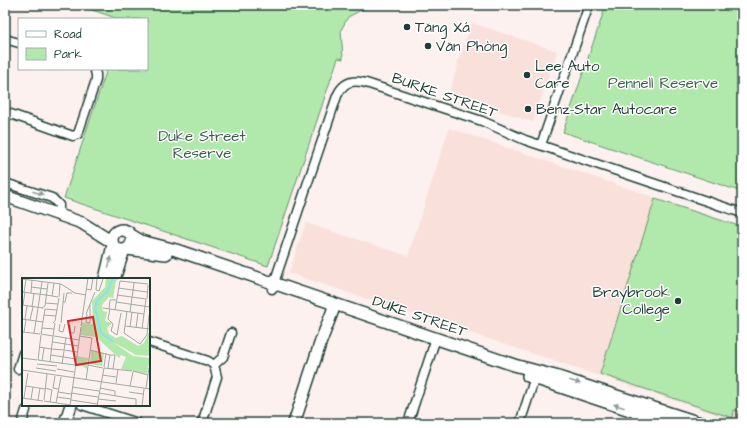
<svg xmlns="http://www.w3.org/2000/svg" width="747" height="428" viewBox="0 0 747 428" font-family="'Architects Daughter',sans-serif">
<rect width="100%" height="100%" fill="#fcf1ee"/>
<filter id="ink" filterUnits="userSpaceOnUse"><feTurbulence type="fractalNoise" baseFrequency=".025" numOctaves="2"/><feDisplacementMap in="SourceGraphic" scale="8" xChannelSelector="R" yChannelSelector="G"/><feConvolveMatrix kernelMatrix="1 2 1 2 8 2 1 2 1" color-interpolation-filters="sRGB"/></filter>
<g filter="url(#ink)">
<!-- built -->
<path fill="#f9e0da" d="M472 23 557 51 533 122 449 94 458 65 457 64Z
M449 128 742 227V423L289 273 306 223 408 256Z"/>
<!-- green -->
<path fill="#b1e9ad" stroke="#689370" d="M77 5H371L348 17 341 30 343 59 338 58 268 266 64 198 107 69H147V19H119Z
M606 5H742V192L563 132Z
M655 199 742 227V407L740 411 734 410 733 418 600 374Z"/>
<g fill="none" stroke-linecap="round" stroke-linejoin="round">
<defs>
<path id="street" d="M5 39 19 43
M5 112 73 136 78 134 96 80V74L94 69
M541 145 589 5
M5 183 52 198 59 205V214
M272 289 337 96C343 82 352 79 366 83L482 121 525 140 742 213
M149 342 208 361 214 365 217 377 202 423
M214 365 223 357 231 333
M18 369 23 353
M82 405 138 423
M22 423 26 410
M408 423 436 338
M520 423 536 374
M634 423 639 408"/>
<path id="secondary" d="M5 196 82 223 112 242
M112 240a10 10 0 1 1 20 0a10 10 0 1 1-20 0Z
M131 235 141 241 176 250 514 365 555 376 700 423
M127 249 166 254
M105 279 113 245
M114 279 124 250
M528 376 669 423
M65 423 71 405
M294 423 321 341 333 310V303"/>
</defs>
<!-- street casing -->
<use href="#street" stroke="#1f3d34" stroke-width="11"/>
<!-- secondary casing -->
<use href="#secondary" stroke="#1f3d34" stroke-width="14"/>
<!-- street -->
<use href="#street" stroke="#fff" stroke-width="8"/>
<!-- secondary -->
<use href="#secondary" stroke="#fff" stroke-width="11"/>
</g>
<!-- one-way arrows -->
<defs><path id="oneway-solid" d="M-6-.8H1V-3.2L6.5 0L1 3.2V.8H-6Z"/></defs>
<g fill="#8f9e9a">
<use href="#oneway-solid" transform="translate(38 193) rotate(18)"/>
<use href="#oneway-solid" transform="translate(110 262) rotate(-74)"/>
<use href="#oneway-solid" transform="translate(575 382) rotate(18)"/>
<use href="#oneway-solid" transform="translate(619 406) rotate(-162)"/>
</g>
</g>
<!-- markers -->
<g fill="#1f3d34" stroke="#fff" stroke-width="1.5">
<circle cx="407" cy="27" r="4"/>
<circle cx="428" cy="46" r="4"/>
<circle cx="527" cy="75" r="4"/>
<circle cx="528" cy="109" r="4"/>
<circle cx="678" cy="301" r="4"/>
</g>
<g text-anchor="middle" stroke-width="3" stroke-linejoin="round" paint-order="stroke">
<!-- poi labels -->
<g font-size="15" fill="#1f3d34" stroke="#fff" text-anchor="start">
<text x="415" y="32">Tăng Xá</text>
<text x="436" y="51">Văn Phòng</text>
<text x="535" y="71">Lee Auto<tspan x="535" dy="17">Care</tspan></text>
<text x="536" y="114">Benz-Star Autocare</text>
<text x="670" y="297" text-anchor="end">Braybrook<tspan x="670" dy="17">College</tspan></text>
</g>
<!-- park labels -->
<g font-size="15" fill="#3c5f4c" stroke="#fff">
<text x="663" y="88">Pennell Reserve</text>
<text x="202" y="141">Duke Street<tspan x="202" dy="17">Reserve</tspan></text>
</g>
<!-- street labels -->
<g font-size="15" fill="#1f3d34" stroke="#fff">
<text transform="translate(445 95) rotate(19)" y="5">BURKE STREET</text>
<text transform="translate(420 316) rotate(19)" y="5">DUKE STREET</text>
</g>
</g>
<!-- overview -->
<g transform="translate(22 278)">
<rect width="128" height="128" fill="#fcf1ee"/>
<path d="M84 0H99L94 3 91 20 87 19 80 27 81 33 85 34 83 43 90 45 85 50 87 56 94 60 100 58 116 68 122 65 128 52V78L114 77 91 64 111 78 128 80 125 96 99 91 104 79 99 77 97 80 74 59 58 57 60 44 71 46 70 23 83 9ZM69 73 82 75 80 88 68 86ZM55 78 66 80 65 91 58 87 55 88Z" fill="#b1e9ad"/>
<path fill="none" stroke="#8fdfed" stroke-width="2" d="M91 0 85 14 75 23 73 29 79 55 92 64"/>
<path fill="none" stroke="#a4a9a4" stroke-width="1" d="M75 0 74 12 77 13 81 1M0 1 39 6 53 15 64 17M9 9 25 11M96 10 125 14M64 11 69 12 71 0M0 14 24 17M2 14 4 2M9 15 10 2M24 17 36 19M95 17 124 21M30 18 32 5M37 19 38 6M125 21 126 7M41 24H43L45 15H50M94 24 128 29M23 25 36 26M0 27 21 30M1 27 3 14M10 29 12 15M16 30 20 4M20 30 23 28 26 5M81 30 122 36M87 31 88 22H94M88 31 86 41 91 46 89 53 95 57 99 35M93 32 98 3 126 6M105 33 102 55 118 66 125 57 127 37M108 34 112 5M64 36 73 14M65 36 64 44 68 45V27M122 36 124 21M22 37 34 38M0 41 21 44M3 41 5 28M8 42 11 29M14 43 16 30M31 45 33 43 37 20M39 45 42 15M38 46 37 53 41 54 43 46M48 47V55H52L53 48M59 48 66 0M103 48 128 51M108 49 110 34M20 50 32 51M114 50 116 35M120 51 122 36M0 54 18 56M2 54 4 42M12 55 14 43M19 56 23 31 35 32M19 56 31 58M31 58 33 45M32 58 57 62M57 58 70 60 64 102M31 64 56 68M17 69 29 71M29 71 42 72M42 72 55 74M42 72 44 60M68 72 88 77 86 90M29 77 54 81M88 77H93L91 91M0 80 15 82M16 82 53 87M16 82 19 57M20 83 22 70M28 84 31 58M15 86 35 88M40 86 42 73M66 87 81 90M82 89 84 75M14 90 34 93M82 90 110 93M35 91 52 94M0 92 128 111M111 93 126 97M80 97 94 99M33 98 31 110 36 111M94 105 96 91M4 107 6 95M4 108 23 111M108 108 111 94M50 109 77 113M23 110 30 112 28 124M78 110 93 113V118M124 110 127 90M36 114 49 116M107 114 121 116M49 115 76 119M77 115 106 120M35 119 49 121M0 120 21 123M2 120 4 107M106 120 114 121V128M9 121 11 109M76 121 94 123M16 122 18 110M22 122 25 96M49 122 75 126M22 123 48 127M34 125 39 99M48 128 59 49M75 128 82 90M120 128 122 111"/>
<path fill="#d62828" fill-opacity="0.15" stroke="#d62828" stroke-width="2" d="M71 39 79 83 54 87 46 43Z"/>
<rect width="128" height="128" fill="none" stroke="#1f3d34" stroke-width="2"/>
</g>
<!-- margin -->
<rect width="747" height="428" fill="none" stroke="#fff" stroke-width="20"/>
<rect x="10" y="10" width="727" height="408" fill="none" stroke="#1f3d34" stroke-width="1.5" filter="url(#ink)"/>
<!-- legend -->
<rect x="18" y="18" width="130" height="52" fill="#ffffff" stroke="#a5b1ae"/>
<rect x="26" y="31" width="20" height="6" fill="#ffffff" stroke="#a5b1ae"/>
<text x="54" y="38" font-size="12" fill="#1f3d34">Road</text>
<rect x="26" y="48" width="20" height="12" fill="#b1e9ad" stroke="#a5b1ae"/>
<text x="54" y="58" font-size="12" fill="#1f3d34">Park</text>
</svg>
